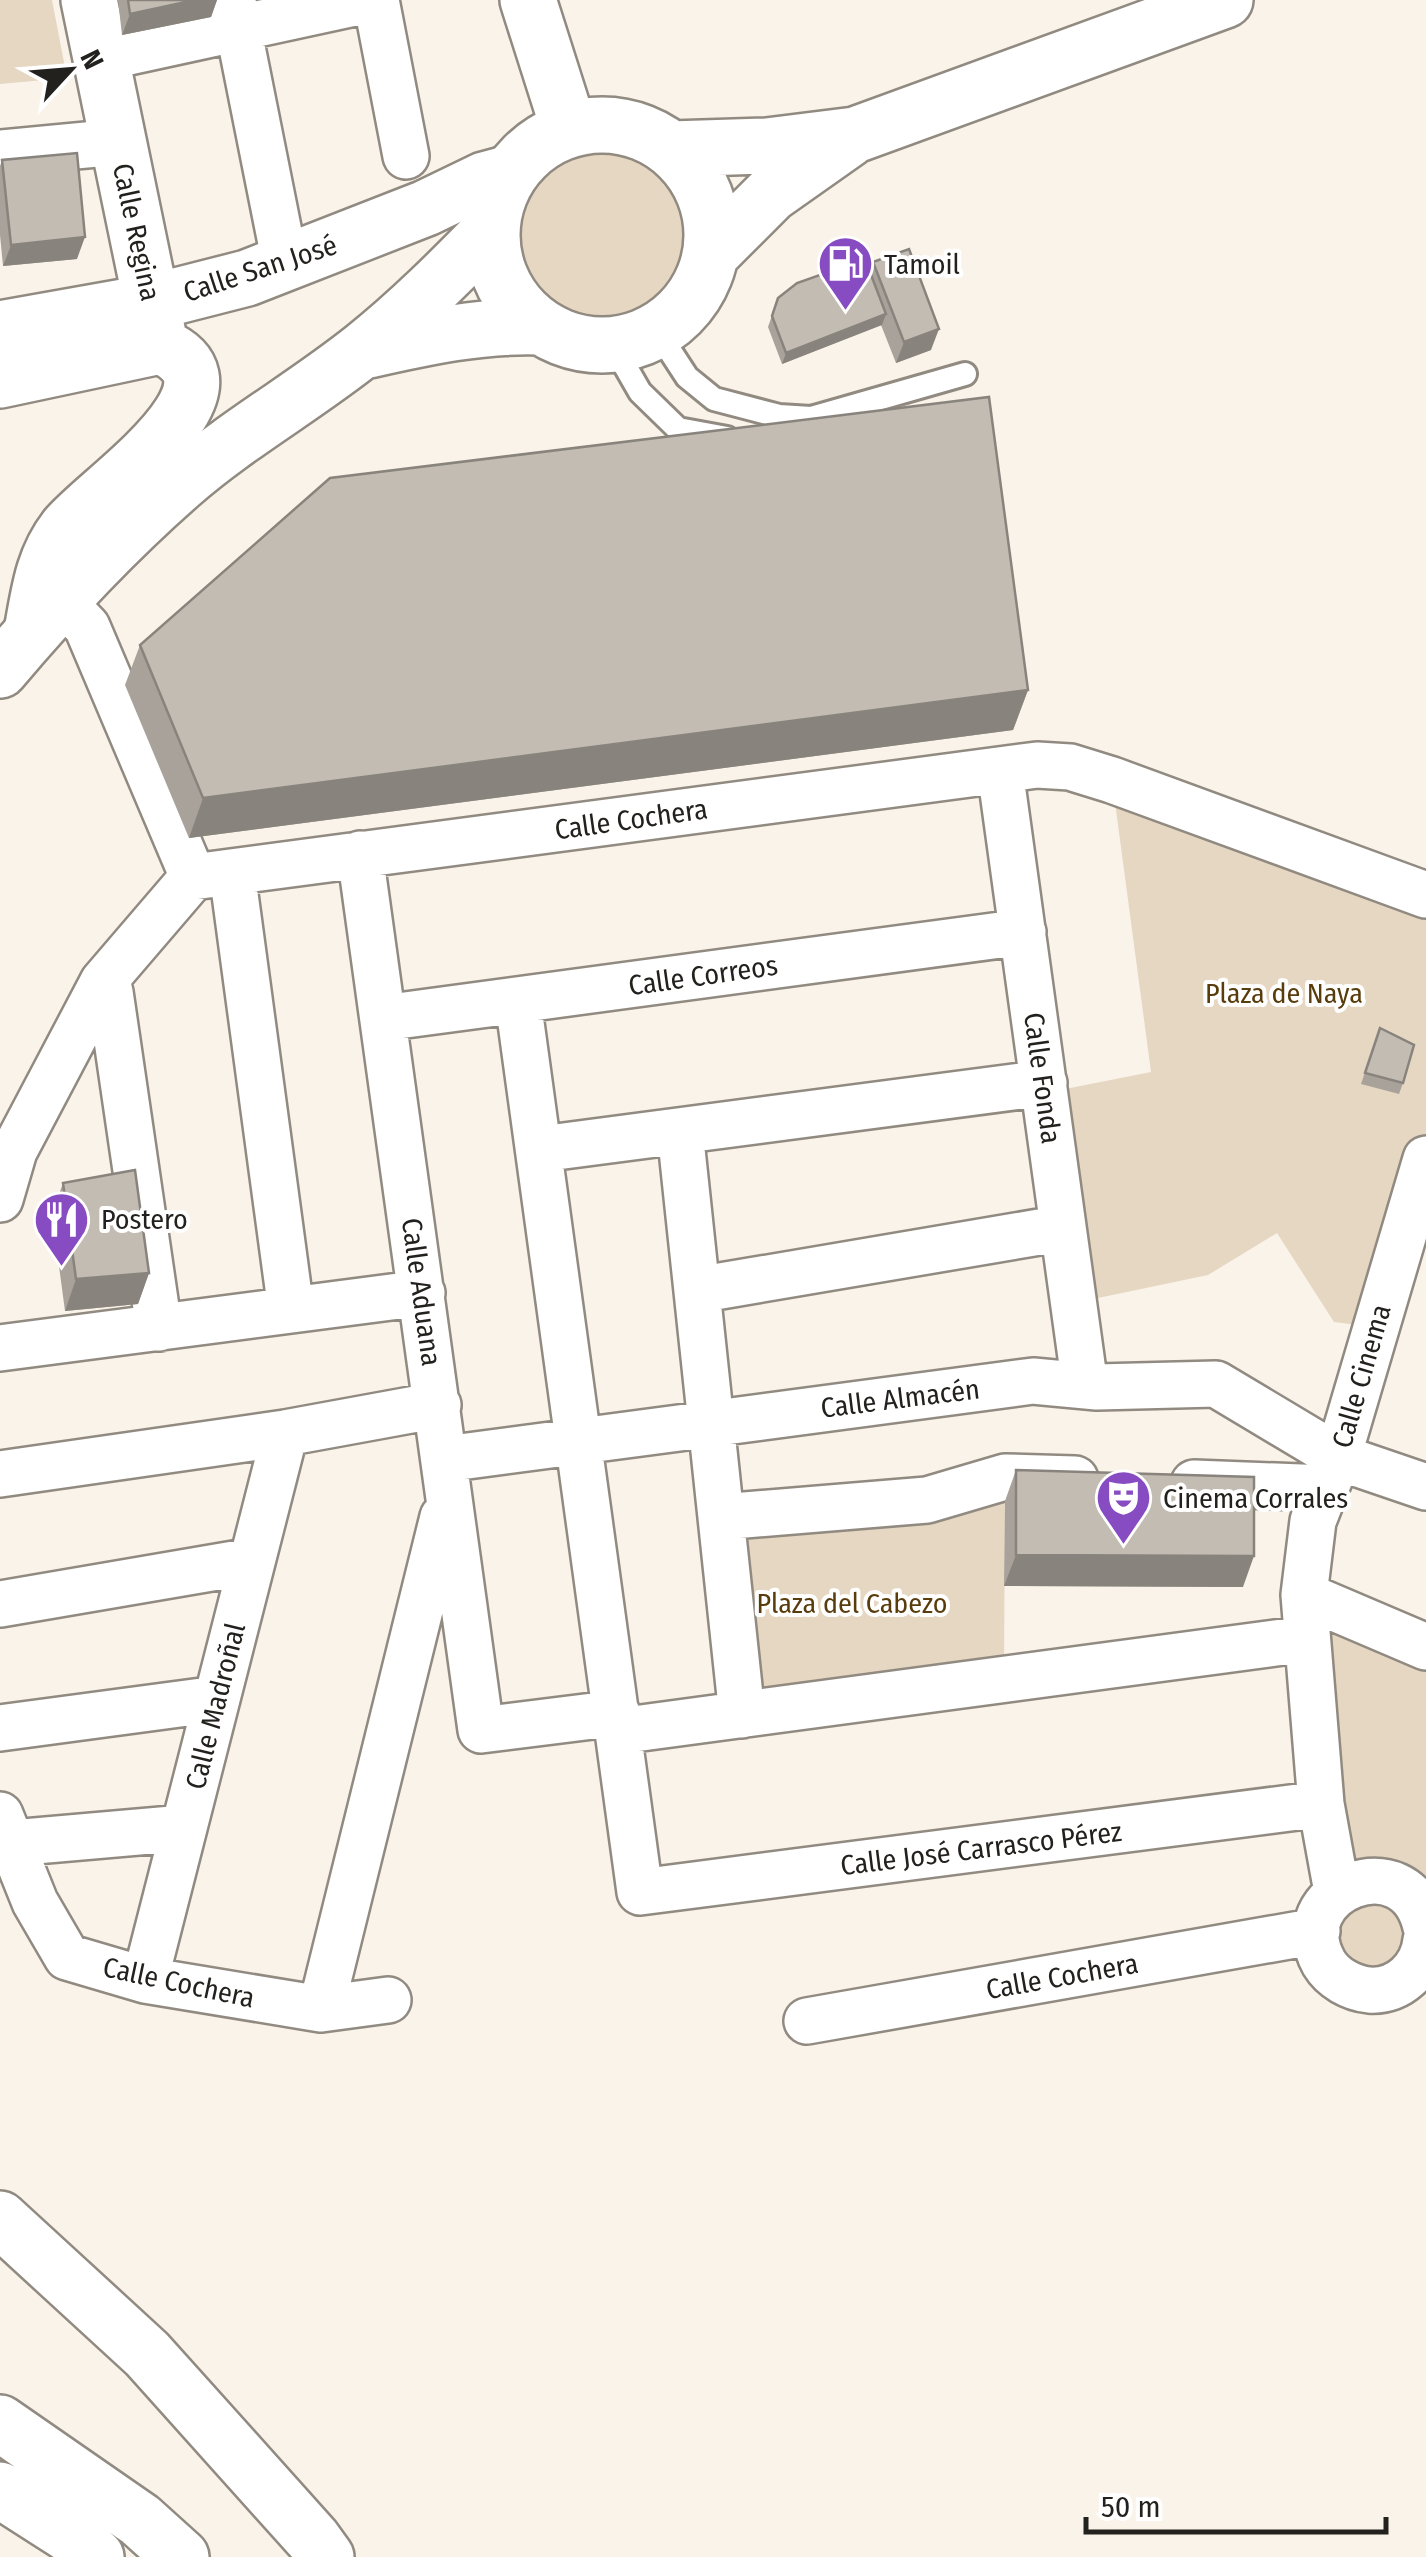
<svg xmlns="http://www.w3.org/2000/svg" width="1426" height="2557" viewBox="0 0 1426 2557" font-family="'Fira Sans Condensed',sans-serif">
<rect width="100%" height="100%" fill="#faf3e9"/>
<!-- green -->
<path fill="#e6d7c2" d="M0 0H52L67 78 0 84Z
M517 233a85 85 0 1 1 170 0a85 85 0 1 1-170 0Z
M1112 780 1426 895V1159L1374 1327 1334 1322 1277 1233 1208 1275 1074 1303 1045 1093 1151 1072Z
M1005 1477 1004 1679 742 1715 721 1517Z
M1304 1595 1426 1647V1927L1352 1884Z
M1367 1890 1412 1918 1396 1970 1342 1966 1332 1914Z"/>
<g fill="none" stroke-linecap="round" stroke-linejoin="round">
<defs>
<path id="lane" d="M657 331 687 377 714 399 779 416 811 418 965 374
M613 345 640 392 678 429 727 438"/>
<path id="street" d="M376 0 406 156
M233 2 285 263
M101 58 368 0
M0 153 118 142
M61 600 87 627 193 877
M1000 770 1085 1386
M360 854 481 1730 617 1713
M232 872 291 1310
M103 982 110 992 159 1328
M518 1001 640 1892 1321 1804
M383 1018 1023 932
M680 1131 742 1715
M541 1149 1044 1083
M0 1199 14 1151 103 982 193 877 1037 765 1070 767 1112 780 1426 895
M697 1290 1063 1228
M0 1348 422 1293
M445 1459 1033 1381 1097 1387 1216 1384 1338 1457 1426 1487
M0 1474 285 1433 438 1405
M1194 1483 1326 1488
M721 1517 927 1500 1005 1477 1075 1479
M1304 1595 1426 1647
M0 1604 252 1561
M0 1728 217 1699
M619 1731 1305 1639
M0 1815 35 1902 67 1957 145 1980 321 2009 388 2000
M12 1843 184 1828
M1337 1892 1321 1804 1304 1595 1313 1521 1338 1457 1426 1159
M1426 1927C1407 1840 1283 1891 1324 1963 1333 1978 1351 1988 1369 1990 1399 1992 1423 1969 1426 1940
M145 1980 285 1433
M321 2009 443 1517
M807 2021 1317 1931"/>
<path id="secondary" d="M89 0 159 339
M528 0 569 129
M0 329 157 301 247 278 426 208 484 180 510 173
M0 380 160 346
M32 631C39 595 42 560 66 529 94 493 260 386 160 346"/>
<path id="primary" d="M492 235a110 110 0 1 1 220 0a110 110 0 1 1-220 0Z
M671 149 767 146 855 135 1225 0
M710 255 771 194 849 139
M369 350C426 337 481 325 540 327
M0 670C55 605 115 541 180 484 237 434 304 397 364 349 409 313 450 272 491 230"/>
<path id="highway" d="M0 2219 147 2354 313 2539 326 2557
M0 2423 140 2520 181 2557
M0 2490 69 2534 96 2557"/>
</defs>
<!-- lane casing -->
<use href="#lane" stroke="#918a81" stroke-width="28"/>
<!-- street casing -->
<use href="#street" stroke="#918a81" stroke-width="50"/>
<!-- secondary casing -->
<use href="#secondary" stroke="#918a81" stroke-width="60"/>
<!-- primary casing -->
<use href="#primary" stroke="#918a81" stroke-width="60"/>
<!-- highway casing -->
<use href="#highway" stroke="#918a81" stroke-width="60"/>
<!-- lane -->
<use href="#lane" stroke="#fff" stroke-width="22"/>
<!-- street -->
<use href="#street" stroke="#fff" stroke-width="45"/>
<!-- secondary -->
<use href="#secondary" stroke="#fff" stroke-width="55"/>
<!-- primary -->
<use href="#primary" stroke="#fff" stroke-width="55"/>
<!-- highway -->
<use href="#highway" stroke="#fff" stroke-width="55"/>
</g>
<!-- wall -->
<path fill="#a8a29a" d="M118 0H217L211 17 122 35Z
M2 160 77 259 3 266 0 235V166Z
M873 262 931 350 896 363 881 325 782 364 768 327 778 298 870 272Z
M140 645 1028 690 1013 730 189 838 125 685Z
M1380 1028 1403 1083 1399 1094 1361 1084Z
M63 1183 149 1273 138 1304 65 1311 52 1214Z
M1016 1470 1243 1587 1004 1586 1005 1501Z"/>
<!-- shaded-wall -->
<path fill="#88847d" d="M195 0H217L211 17 122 35 130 14Z
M85 237 77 259 3 266 11 245Z
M886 314 882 325 782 364 786 353Z
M939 329 931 350 896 363 904 342Z
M1028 690 1013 730 189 838 203 798Z
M149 1273 138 1304 65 1311 76 1279Z
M1016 1555 1254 1556 1243 1587 1004 1586Z"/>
<!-- building -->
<path fill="#c3bcb3" stroke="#88847d" stroke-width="2.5" d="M128 0H195L130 14Z
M77 153 85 237 11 245 2 160Z
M909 249 939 329 904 342 873 262Z
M865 259 886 314 786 353 772 316 778 298 797 283Z
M989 397 1028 690 203 798 140 645 330 478Z
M1380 1028 1414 1045 1403 1083 1365 1073Z
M135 1170 149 1273 76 1279 63 1183Z
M1016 1470 1254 1477V1556L1016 1555Z"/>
<!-- icons -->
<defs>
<symbol id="fuel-pin" viewBox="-11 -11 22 30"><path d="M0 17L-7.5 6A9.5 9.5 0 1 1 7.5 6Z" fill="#874bc2" stroke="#fff"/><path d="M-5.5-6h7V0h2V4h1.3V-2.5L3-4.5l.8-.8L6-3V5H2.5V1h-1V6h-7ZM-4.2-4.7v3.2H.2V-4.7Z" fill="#fff"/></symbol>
<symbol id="restaurant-pin" viewBox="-11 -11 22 30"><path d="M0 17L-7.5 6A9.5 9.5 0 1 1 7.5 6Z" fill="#874bc2" stroke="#fff"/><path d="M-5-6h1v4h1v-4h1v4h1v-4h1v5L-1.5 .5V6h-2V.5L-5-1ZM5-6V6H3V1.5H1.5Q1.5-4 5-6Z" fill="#fff"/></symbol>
<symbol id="theatre-pin" viewBox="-11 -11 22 30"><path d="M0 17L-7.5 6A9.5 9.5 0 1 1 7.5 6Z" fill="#874bc2" stroke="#fff"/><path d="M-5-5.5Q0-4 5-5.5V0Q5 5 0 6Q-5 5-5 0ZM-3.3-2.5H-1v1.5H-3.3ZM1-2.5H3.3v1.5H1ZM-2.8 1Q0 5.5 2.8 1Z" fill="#fff"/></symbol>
</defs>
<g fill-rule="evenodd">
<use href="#fuel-pin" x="814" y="232" width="63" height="86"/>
<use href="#restaurant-pin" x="30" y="1188" width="63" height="86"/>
<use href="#theatre-pin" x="1092" y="1466" width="63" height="86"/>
</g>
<g text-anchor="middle" stroke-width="8" stroke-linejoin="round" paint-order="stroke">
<!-- street labels -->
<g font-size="28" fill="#23211d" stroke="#fff">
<text transform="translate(137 232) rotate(78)" y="10">Calle Regina</text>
<text transform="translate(260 268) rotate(-18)" y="10">Calle San José</text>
<text transform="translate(631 819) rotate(-8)" y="10">Calle Cochera</text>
<text transform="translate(703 975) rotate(-8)" y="10">Calle Correos</text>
<text transform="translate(1043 1078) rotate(82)" y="10">Calle Fonda</text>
<text transform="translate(422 1292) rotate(82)" y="10">Calle Aduana</text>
<text transform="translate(1361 1376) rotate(-74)" y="10">Calle Cinema</text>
<text transform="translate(900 1398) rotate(-7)" y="10">Calle Almacén</text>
<text transform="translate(215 1706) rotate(-76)" y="10">Calle Madroñal</text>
<text transform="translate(981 1848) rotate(-7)" y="10">Calle José Carrasco Pérez</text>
<text transform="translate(1062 1976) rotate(-10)" y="10">Calle Cochera</text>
<text transform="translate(179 1982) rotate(12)" y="10">Calle Cochera</text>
</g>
<!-- poi labels -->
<g font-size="28" fill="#23211d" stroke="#fff" text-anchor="start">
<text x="884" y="274">Tamoil</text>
<text x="101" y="1229">Postero</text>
<text x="1163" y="1508">Cinema Corrales</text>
</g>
<!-- park labels -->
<g font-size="28" fill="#583c0b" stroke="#fff">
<text x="1284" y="1003">Plaza de Naya</text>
<text x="852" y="1613">Plaza del Cabezo</text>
</g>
</g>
<!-- north arrow -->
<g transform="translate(70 70) rotate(64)" stroke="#ffffff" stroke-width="8" paint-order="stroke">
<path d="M0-8L18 38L0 25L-18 38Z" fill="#23211d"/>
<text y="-15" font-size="28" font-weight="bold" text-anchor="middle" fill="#23211d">N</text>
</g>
<!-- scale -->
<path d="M1086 2517v15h300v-15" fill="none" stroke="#23211d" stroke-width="5"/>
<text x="1101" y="2517" font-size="30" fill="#23211d" stroke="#ffffff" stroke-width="8" paint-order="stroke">50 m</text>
</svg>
